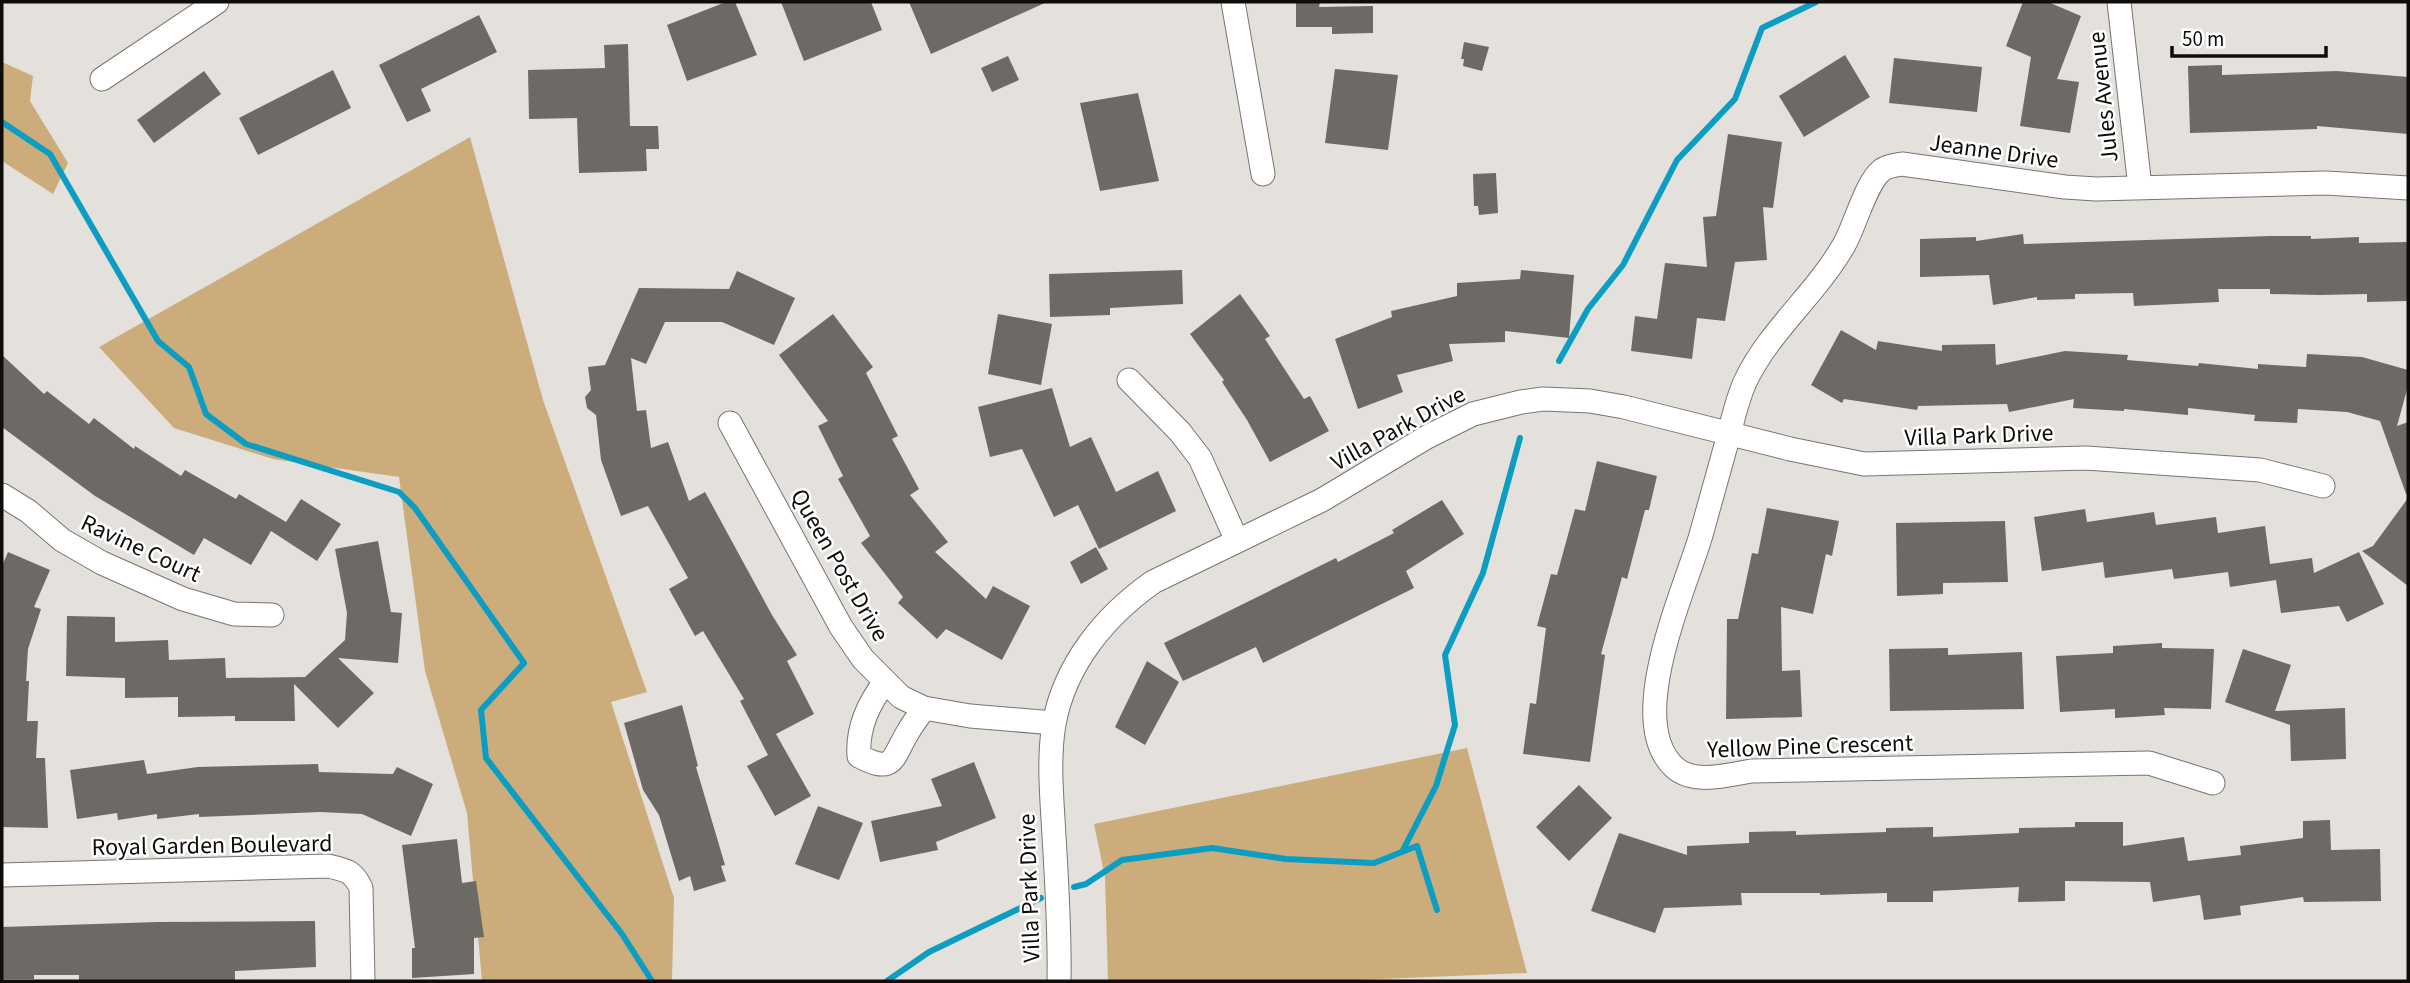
<svg xmlns="http://www.w3.org/2000/svg" width="2410" height="983" viewBox="0 0 2410 983" font-family="'Source Sans 3',sans-serif">
<rect width="100%" height="100%" fill="#e4e1dc"/>
<!-- green -->
<path fill="#ccac7b" d="M2 62 33 76 30 101 68 163 53 194 2 161Z
M470 137 543 400 647 692 611 702 674 898 672 981H482L467 813 425 671 399 477 273 459 174 428 99 347Z
M1467 748 1527 973 1332 981H1108L1105 877 1094 824Z"/>
<g fill="none" stroke-linecap="round" stroke-linejoin="round">
<!-- stream -->
<path stroke="#0c9dc2" stroke-width="6" d="M2 122 50 154 158 341 189 367 206 414 246 444 399 492 415 508 524 663 481 710 486 758 622 934 652 981
M1559 361 1588 309 1623 265 1677 160 1735 99 1762 28 1816 2
M1402 852 1436 786 1455 725 1445 655 1483 573 1520 438
M1074 887 1086 884 1122 860 1212 848 1286 859 1374 863 1417 846 1437 910
M887 981 929 952 1041 898"/>
</g>
<!-- building -->
<path fill="#6d6a66" d="M726 2H735L757 55 687 81 667 25Z
M781 2H871L882 30 804 61Z
M909 2H1047L931 54Z
M1296 2H1320L1319 7 1373 6V33L1332 34V27H1296Z
M2023 2H2048L2081 16 2057 79 2079 82 2070 133 2020 126 2031 57 2006 46Z
M479 15 497 52 421 89 431 111 407 122 379 65Z
M1464 42 1489 47 1482 71 1463 66 1464 59H1461Z
M628 44 630 126H658L659 149H646L647 171 579 173 577 118 529 119 528 70 605 68 604 45Z
M1845 55 1870 97 1804 137 1779 96Z
M1008 56 1019 80 992 92 981 68Z
M1894 58 1982 67 1977 112 1889 103Z
M2222 65V75L2337 71 2408 77V134L2317 126V129L2190 133 2188 66Z
M1335 69 1398 75 1388 150 1325 143Z
M333 70 351 108 258 155 239 118Z
M204 71 221 94 154 143 137 120Z
M1138 93 1159 181 1100 191 1080 103Z
M1728 134 1782 142 1773 208 1763 207 1767 260 1735 262 1725 321 1697 318 1692 359 1631 351 1635 316 1657 319 1665 263 1707 267 1703 217 1716 216Z
M1496 173 1498 213 1479 215 1478 206H1474L1473 174Z
M2023 234 2024 244 2270 236H2311V239L2359 237V243L2407 242 2408 301 2367 302V294L2320 295 2270 294V289H2218L2219 302 2134 306 2133 293 2075 294V299L2037 300V297L1993 305 1989 275 1920 277V239L1976 237V241Z
M1182 270 1183 304 1110 308V315L1050 317 1049 274Z
M1521 270 1574 275 1569 338 1505 331V342L1449 344 1453 361 1397 375 1403 392 1358 409 1335 339 1392 317 1391 311 1457 296V283L1520 279Z
M737 271 795 298 774 345 722 322H665L646 364 631 358 637 411 646 410 651 448 668 442 689 501 705 492 772 615 797 655 787 661 814 714 776 734 811 796 775 816 747 766 768 755 740 701 744 699 703 631 695 636 669 589 688 578 648 506 621 516 601 460 596 415 587 408 585 397 591 390 588 367 605 365 639 288 729 289Z
M1240 294 1270 336 1265 339 1304 399 1310 396 1329 431 1270 462 1247 420 1222 382 1224 380 1190 334Z
M833 314 873 367 866 373 898 436 892 439 919 489 910 495 948 542 935 552 986 599 993 586 1030 606 1002 660 946 629 937 639 898 603 903 597 861 543 870 536 838 479 843 476 818 426 828 421 779 355Z
M998 314 1052 324 1041 385 988 374Z
M1841 330 1876 350 1878 341 1942 351V345L1995 344 1996 365 2065 351 2128 355 2127 360 2198 366 2199 363 2258 369V364L2306 367 2307 354 2362 357 2408 370V386L2397 426 2408 422V494H2406L2380 421 2347 412 2298 409 2297 423 2254 421 2255 415 2188 408V415L2124 409V411L2073 408 2074 399 2009 412 2007 404 1918 406 1917 410 1844 399 1842 403 1811 385Z
M2 355 44 394 47 391 89 424 94 418 134 449 135 446 181 476 185 470 236 499 239 494 286 522 301 499 341 524 317 561 271 531 251 565 204 538 194 555 95 496 2 427Z
M1052 388 1070 447 1091 437 1116 492 1158 471 1176 511 1099 549 1078 505 1054 517 1022 449 990 457 978 407Z
M1597 461 1657 476 1649 510H1645L1627 579 1622 577 1601 654 1605 655 1590 762 1523 754 1530 703 1536 704 1546 628 1537 626 1551 574 1557 575 1575 509 1585 511Z
M2408 498V586L2362 551 2373 546Z
M1442 500 1464 534 1406 571 1414 588 1263 663 1256 647 1183 681 1164 643 1336 558 1338 562 1394 533 1392 530Z
M1767 508 1839 521 1832 556 1826 554 1813 614 1781 607 1782 671 1800 670 1802 717 1726 719 1727 619H1738L1752 553 1758 554Z
M2085 509 2087 522 2154 512 2156 525 2216 517 2218 533 2265 526 2270 564 2312 558 2314 573 2359 552 2384 604 2347 622 2339 606 2281 613 2276 580 2230 587 2228 572 2174 579 2172 569 2105 578 2103 562 2042 571 2034 517Z
M2005 521 2008 582 1943 583V594L1897 596 1896 523Z
M378 541 391 612 402 613 398 663 338 658 374 693 338 728 294 684 295 721H235V716L178 717V697L125 698V678L66 676 67 616 115 617V642L168 640 169 660 225 658 226 678 305 677 345 640 347 613 335 549Z
M1096 547 1108 569 1081 584 1070 562Z
M8 552 50 570 34 607 41 609 28 649 26 681H29L27 721H38L36 758H45L48 828 2 827V566Z
M2162 643V648L2214 649 2211 709 2164 708 2165 715 2115 718V709L2060 712 2056 656 2113 653V646Z
M1948 648V655L2022 652 2024 709 1890 711 1889 649Z
M2243 649 2291 665 2275 711 2345 708 2346 759 2291 761 2290 725 2225 702Z
M1147 661 1179 682 1145 745 1115 727Z
M682 705 698 766 696 767 725 865 721 866 726 881 694 891 690 876 679 881 659 815 643 790 624 723Z
M144 760 147 774 198 767 318 764 319 772 393 774 397 767 433 784 411 836 362 814 320 812 199 817V814L157 819V814L118 820 117 813 77 819 70 770Z
M974 762 996 818 936 842 938 850 880 862 871 821 942 806 931 779Z
M1579 785 1612 818 1569 861 1536 827Z
M818 806 863 823 839 880 795 864Z
M2330 820 2331 850 2380 849 2381 901 2304 902 2303 897 2240 906 2241 915 2204 920 2200 895 2153 902 2150 882 2065 881V901L2018 902 2019 887 1933 891V902H1887V893L1820 895V893H1741L1742 905 1664 908 1655 933 1591 911 1619 833 1687 855V846L1749 843V832L1796 831V835L1886 832V828L1933 827V837L2019 833V828L2075 827V822H2123V846L2184 837 2188 861 2241 855 2240 846 2303 838V821Z
M457 839 462 883 476 881 484 937 474 938V974L412 978V948H415L402 845Z
M315 921 316 967 235 971V981H79V975H34V979H2V927L158 922Z"/>
<g fill="none" stroke-linecap="round" stroke-linejoin="round">
<defs>
<path id="minor" d="M1233 2 1263 174
M2119 2 2140 187
M102 79 217 2
M1129 380 1180 432 1200 458 1237 541
M730 423 841 627 863 659 901 697 924 708 970 716 1054 723
M2 495 28 511 62 540 102 563 183 599 234 614 272 615
M885 682C868 704 857 728 859 756 895 775 892 758 908 732 913 723 919 716 924 708
M2213 783 2149 763 1751 771C1728 775 1693 785 1674 767 1624 720 1685 590 1701 535 1710 503 1719 470 1728 438 1733 419 1737 400 1745 382 1769 331 1816 294 1844 245 1855 226 1866 182 1882 170 1887 166 1896 165 1902 164L2065 187 2096 189 2326 183 2408 188
M2 875 328 866C346 870 353 871 361 888L363 981
M1059 981C1060 933 1057 885 1054 836 1052 799 1048 760 1054 724 1065 664 1105 616 1153 582L1322 500 1427 437 1473 414 1521 402 1543 399 1590 401 1624 407 1790 449 1864 464 2086 458 2260 470 2323 486"/>
</defs>
<!-- minor casing -->
<use href="#minor" stroke="#787571" stroke-width="25"/>
<!-- minor -->
<use href="#minor" stroke="#fff" stroke-width="23"/>
</g>
<g text-anchor="middle" stroke-width="5" stroke-linejoin="round" paint-order="stroke">
<!-- street labels -->
<g font-size="24" fill="#0e0d0b" stroke="#fff">
<text transform="translate(2103 97) rotate(-96)" y="8">Jules Avenue</text>
<text transform="translate(1994 151) rotate(8)" y="8">Jeanne Drive</text>
<text transform="translate(1398 428) rotate(-29)" y="8">Villa Park Drive</text>
<text transform="translate(1979 435) rotate(-2)" y="8">Villa Park Drive</text>
<text transform="translate(141 548) rotate(25)" y="8">Ravine Court</text>
<text transform="translate(840 565) rotate(60)" y="8">Queen Post Drive</text>
<text transform="translate(1810 746) rotate(-2)" y="8">Yellow Pine Crescent</text>
<text transform="translate(212 845) rotate(-1)" y="8">Royal Garden Boulevard</text>
<text transform="translate(1029 888) rotate(-92)" y="8">Villa Park Drive</text>
</g>
</g>
<!-- border -->
<rect width="2410" height="983" fill="none" stroke="#0e0d0b" stroke-width="7"/>
<!-- scale -->
<path d="M2172 46v10h154v-10" fill="none" stroke="#0e0d0b" stroke-width="3.5"/>
<text x="2182" y="46" font-size="21" fill="#0e0d0b" stroke="#ffffff" stroke-width="5" paint-order="stroke">50 m</text>
</svg>
